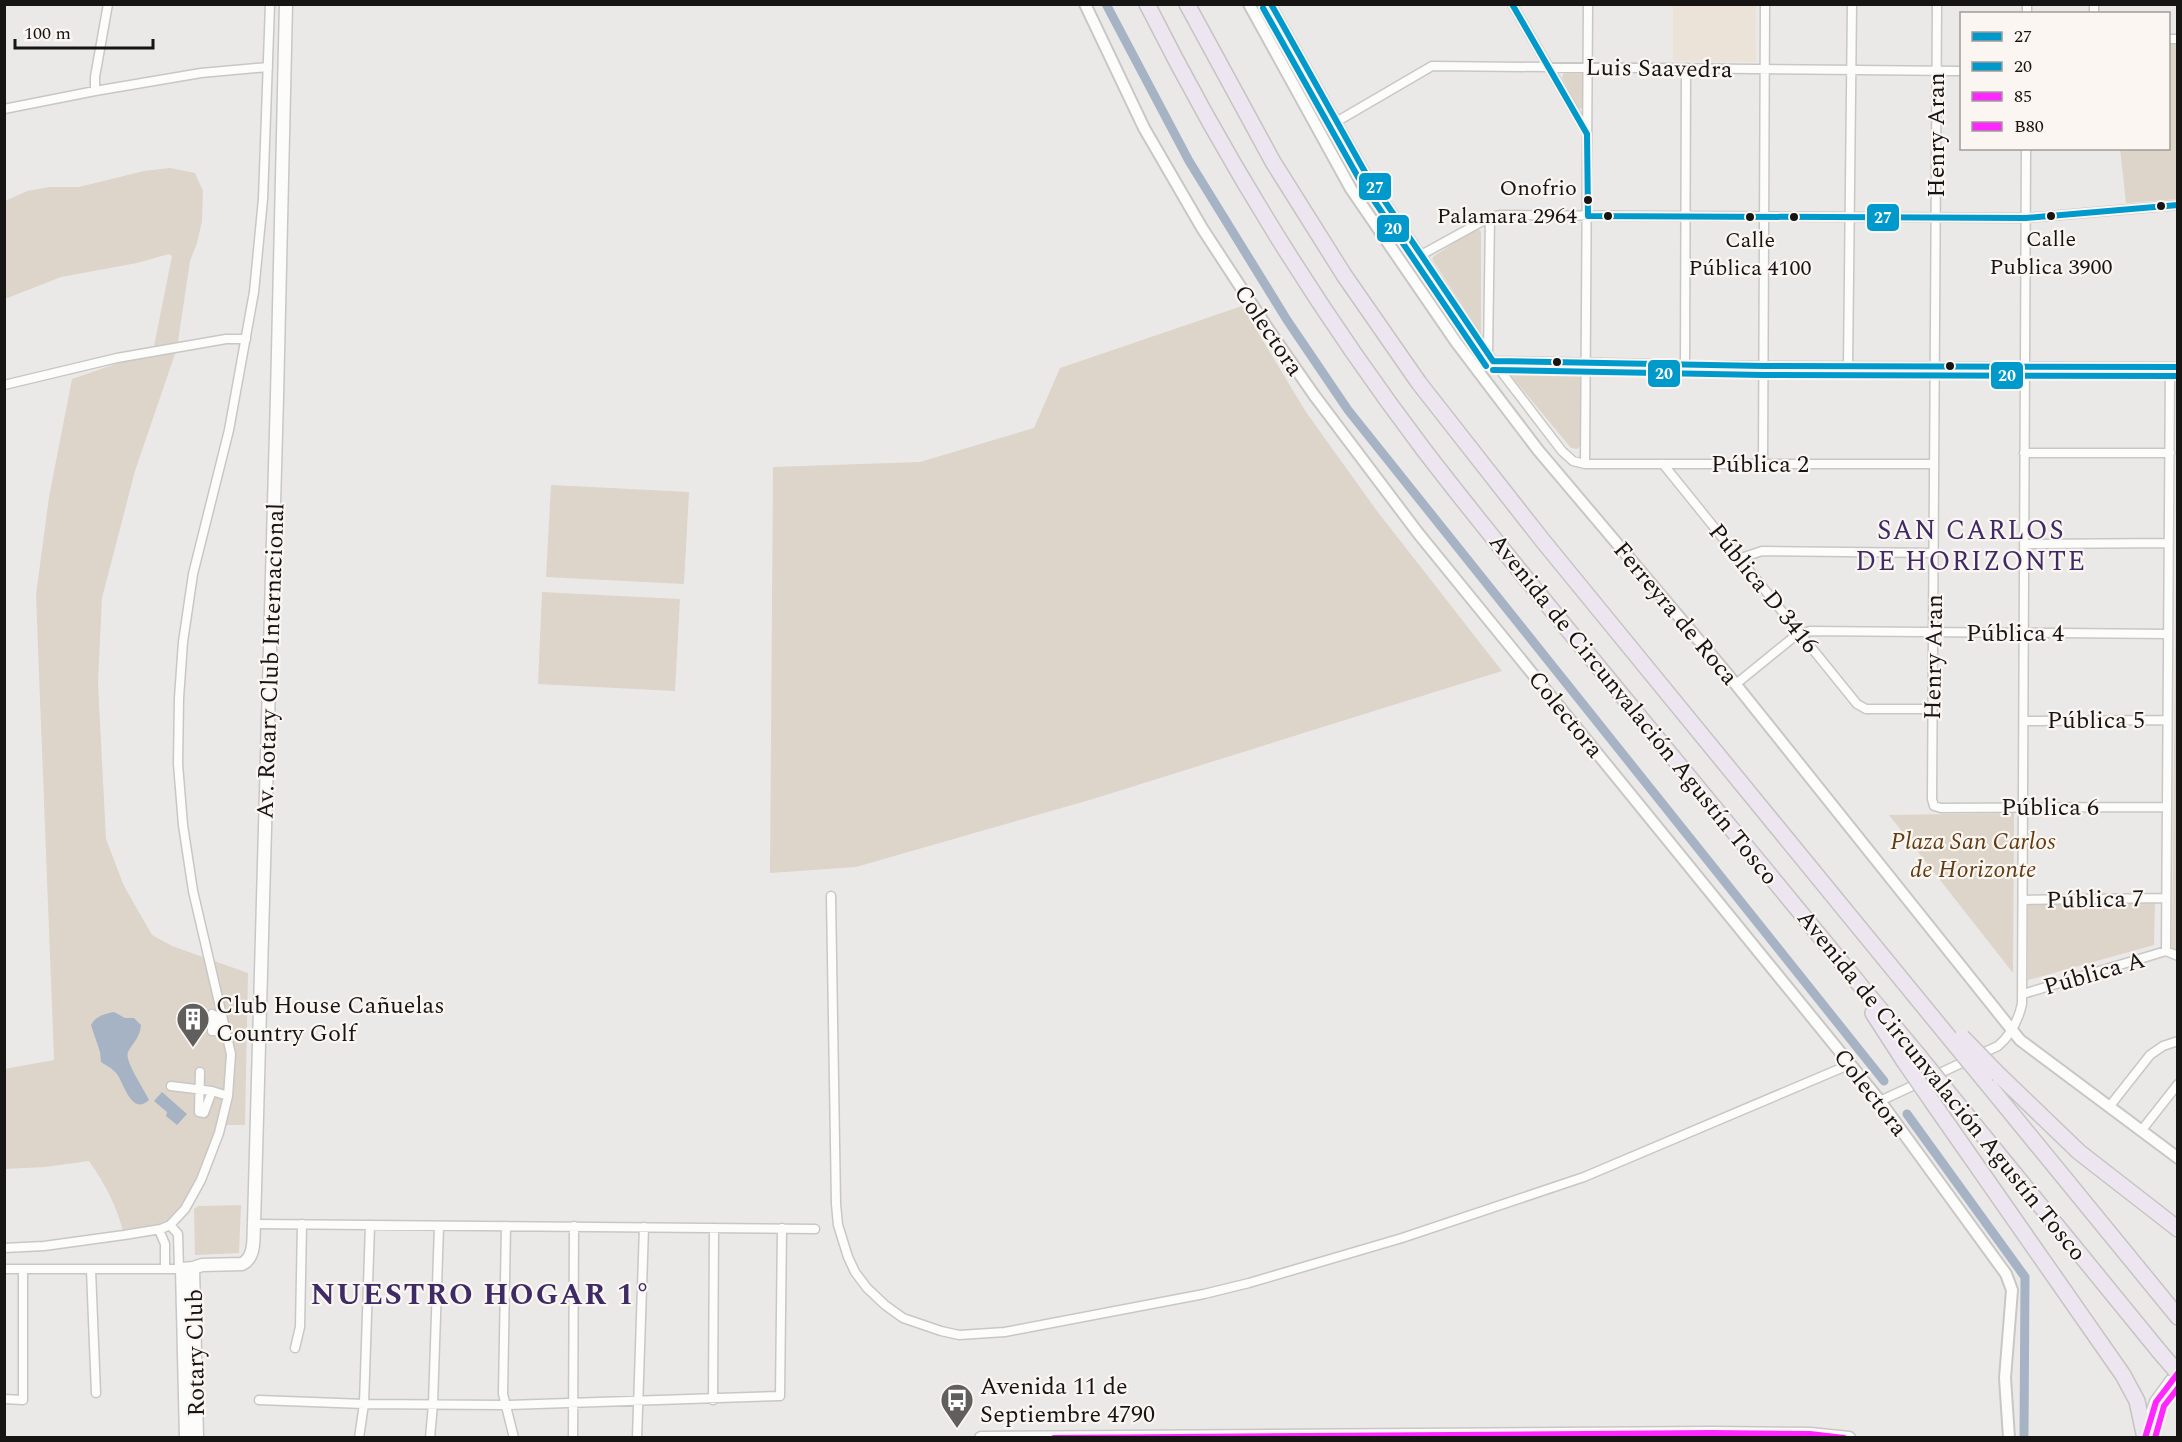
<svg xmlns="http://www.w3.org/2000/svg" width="2182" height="1442" viewBox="0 0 2182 1442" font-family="Spectral,serif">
<rect width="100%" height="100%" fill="#ebe9e7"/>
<!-- education -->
<path fill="#ece3d8" d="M1673 5H1756V62L1673 61Z"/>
<!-- green -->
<path fill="#ddd4ca" d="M2169 44H2177V199L2126 203 2120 149 2168 148Z
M1577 70 1582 72 1583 77V109L1578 108 1562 78 1564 72Z
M170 168 195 173 203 191 202 221 197 243 190 261 177 348 135 471 102 598 98 683 106 839 124 886 152 935 172 946 248 973 245 1125H227L201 1180 170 1225 124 1235C118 1209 105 1183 89 1161L45 1167 5 1169 4 1069 54 1060 36 595 49 497 72 379 153 351 172 256 169 254 137 263 61 277 5 299V201L27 191 50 187H79L144 171Z
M1475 229H1479L1481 232V334L1432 259 1434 256Z
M1242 306 1306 412 1377 511 1502 671 1093 799 856 867 770 873 773 467 920 462 1034 428 1060 368Z
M1510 369 1580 370V446L1577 449 1571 448 1509 373Z
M2177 460 2178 949 2172 950Z
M551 485 689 492 684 584 546 577Z
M542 592 680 599 675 691 538 684Z
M2014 813 2013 973 1889 815Z
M2028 902H2155L2154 945 2028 980Z
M241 1205 239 1253 195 1255 194 1209 198 1206Z"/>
<!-- water -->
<path fill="#a6b3c5" d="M114 1012 125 1018H134L141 1025C140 1038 133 1042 128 1052 124 1060 144 1089 149 1100 132 1116 124 1084 117 1074 112 1068 107 1066 101 1062L100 1052 91 1025C96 1016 104 1014 114 1012Z
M162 1092 187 1114 177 1125 166 1116 167 1112 154 1101Z"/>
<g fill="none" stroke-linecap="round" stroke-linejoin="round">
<!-- canal -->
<path stroke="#a6b3c5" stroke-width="9" d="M1106 4 1189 161 1287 320 1348 410 1884 1081
M1907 1114 2025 1277 2024 1435"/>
<defs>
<path id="minor" d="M1271 4 1365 172 1493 361 1562 451 1573 461 1585 464H1934
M1512 4 1587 133
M1937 4 1932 799 1934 806 1941 808 2167 807
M2027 14V4
M2094 14V4
M2168 39H2178
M95 91V77L108 4
M4 109 95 91 201 73 268 67
M1336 122 1432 66 1962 71
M1421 255 1490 217 1501 215 2026 218 2178 205
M1488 353 1490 217
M1493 361 1763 366 2178 367
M1685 364 1686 68
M1848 366 1852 4
M4 385 117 358 226 339H246
M2024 453H2170
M1585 464 1588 4
M1663 464 1857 704 1866 709H1932
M1763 464 1765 4
M2024 544 2169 543
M1741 558 1762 551 1934 553
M1736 684 1795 636 1810 631 2168 634
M2024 721 2167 720
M831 896 836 1204 838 1225 848 1257 855 1272 867 1288 885 1305 903 1318 941 1331 959 1335 1005 1332 1204 1294 1249 1283 1402 1238 1584 1177 1851 1064
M2023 900 2166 898
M2166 951 2170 367
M2023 994 2166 951 2178 956
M219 1031 214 1015 212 1014V1031H227
M200 1072 199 1112 204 1113 212 1091
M171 1086 212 1091 228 1096
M1880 1101 1998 1046C2011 1035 2018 1021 2022 1004L2026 148
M2109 1107 2150 1055 2163 1046 2178 1041
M2141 1131 2178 1084
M254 1224 815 1229
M170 1225 178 1234 179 1269
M506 1226 503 1394 514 1438
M159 1230 165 1244V1269
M4 1248 44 1246 124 1235 161 1229 170 1225 185 1209 201 1180 219 1133 228 1096 231 1054 193 891 183 825 178 764 179 698 183 642 193 574 229 430 254 292 263 199 270 4
M4 1269H182
M91 1270 96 1393
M295 1348 300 1327 302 1224
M4 1399 23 1400V1269
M259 1400 364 1404 505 1405 780 1396 782 1228
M713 1400 714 1228
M359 1438 364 1404 370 1225
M430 1438 433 1404 439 1226
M573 1438 574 1226
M637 1438 644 1227"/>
<path id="tertiary" d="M1085 4 1144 128 1202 228 1268 329 1314 395 1418 533 1880 1101 2006 1274 2012 1290 2005 1378 2009 1438
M1249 4 1351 189 1456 342 1538 450 1729 676 2020 1040 2178 1158"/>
<path id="secondary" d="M193 1268 197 1438
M2145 1434 2156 1402 2178 1372
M186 1438 182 1269 193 1268 202 1265 242 1264C256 1257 253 1238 254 1224L277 396 286 4
M981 1438 1711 1433 1810 1434 1849 1438"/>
<path id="motorway" d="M1147 4C1226 161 1318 310 1424 450 1493 540 1566 627 1638 715 1731 828 1824 942 1918 1055
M1187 4 1273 162 1344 275 1419 383 1543 541 1952 1041
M1873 1013 1904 1061
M1999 1075 2079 1152 2178 1229
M1985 1081 2178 1317
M1951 1096 2159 1351
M1933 1103 2123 1375 2137 1401 2145 1438"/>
</defs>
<!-- minor casing -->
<use href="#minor" stroke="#c8c7c5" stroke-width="11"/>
<!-- tertiary casing -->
<use href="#tertiary" stroke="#c8c7c5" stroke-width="14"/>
<!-- secondary casing -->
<use href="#secondary" stroke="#c8c7c5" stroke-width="15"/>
<!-- motorway casing -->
<use href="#motorway" stroke="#c5c4c3" stroke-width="18"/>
<!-- minor -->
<use href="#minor" stroke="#fcfcfb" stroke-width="8"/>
<!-- tertiary -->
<use href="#tertiary" stroke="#fcfcfb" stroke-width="10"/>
<!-- secondary -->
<use href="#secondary" stroke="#fcfcfb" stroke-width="12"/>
<!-- motorway -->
<use href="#motorway" stroke="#ede6f0" stroke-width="15"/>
<defs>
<path id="motorway-bridge" d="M1962 1037 1999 1075
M1952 1041 1985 1081
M1918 1055 1951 1096
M1904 1061 1933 1103
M2159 1351 2178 1373"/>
</defs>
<!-- motorway-bridge casing -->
<use href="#motorway-bridge" stroke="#c5c4c3" stroke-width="18" stroke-linecap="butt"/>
<!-- motorway-bridge -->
<use href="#motorway-bridge" stroke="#ede6f0" stroke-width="15"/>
<defs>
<path id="bus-1" d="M1271 4 1365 172 1493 361
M1512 4 1587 134 1588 216
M1588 216 2026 218 2178 205
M1493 361 1763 366 2178 367"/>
<path id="bus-2" d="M1263 8 1358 177 1486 366
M1493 370 1763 375 2178 376"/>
<path id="bus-3" d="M1054 1438 1711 1433 1810 1434 1844 1438
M2145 1438 2156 1402 2178 1373"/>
<path id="bus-4" d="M2155 1438 2164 1406 2178 1388"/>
</defs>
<!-- bus-1 casing -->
<use href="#bus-1" stroke="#fbf6f2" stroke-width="10"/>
<!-- bus-2 casing -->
<use href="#bus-2" stroke="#fbf6f2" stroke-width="10"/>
<!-- bus-3 casing -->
<use href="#bus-3" stroke="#fbf6f2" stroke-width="10"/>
<!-- bus-4 casing -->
<use href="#bus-4" stroke="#fbf6f2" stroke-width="10"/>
<!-- bus-1 -->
<use href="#bus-1" stroke="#0099cb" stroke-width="6"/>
<!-- bus-2 -->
<use href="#bus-2" stroke="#0099cb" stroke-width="6"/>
<!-- bus-3 -->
<use href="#bus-3" stroke="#fe27ff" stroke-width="6"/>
<!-- bus-4 -->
<use href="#bus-4" stroke="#fe27ff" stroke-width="6"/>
</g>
<!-- icons -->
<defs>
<symbol id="building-pin" viewBox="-11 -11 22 30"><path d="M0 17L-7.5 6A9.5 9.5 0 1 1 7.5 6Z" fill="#615f5e" stroke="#fbf6f2"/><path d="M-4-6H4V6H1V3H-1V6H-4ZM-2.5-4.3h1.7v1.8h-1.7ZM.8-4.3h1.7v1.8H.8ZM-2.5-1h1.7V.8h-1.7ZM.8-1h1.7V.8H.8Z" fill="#fff"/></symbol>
<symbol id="bus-pin" viewBox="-11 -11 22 30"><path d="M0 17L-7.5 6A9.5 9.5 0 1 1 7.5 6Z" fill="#615f5e" stroke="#fbf6f2"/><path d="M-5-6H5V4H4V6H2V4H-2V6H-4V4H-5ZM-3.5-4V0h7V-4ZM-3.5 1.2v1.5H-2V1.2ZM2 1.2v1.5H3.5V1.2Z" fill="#fff"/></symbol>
</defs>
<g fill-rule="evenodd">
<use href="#building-pin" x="174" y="1000" width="38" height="52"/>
<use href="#bus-pin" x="938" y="1381" width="38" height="52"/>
</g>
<!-- markers -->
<g fill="#171514" stroke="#fbf6f2" stroke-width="2">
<circle cx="1588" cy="200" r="5"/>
<circle cx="2161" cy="206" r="5"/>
<circle cx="1608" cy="216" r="5"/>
<circle cx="2051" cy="216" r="5"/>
<circle cx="1750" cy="217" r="5"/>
<circle cx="1794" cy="217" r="5"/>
<circle cx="1557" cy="362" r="5"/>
<circle cx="1950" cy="366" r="5"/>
</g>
<g text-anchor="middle" stroke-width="4.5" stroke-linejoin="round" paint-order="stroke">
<!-- bus labels -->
<g font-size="22" fill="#171514" stroke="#fbf6f2">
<text x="1577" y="195" text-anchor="end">Onofrio<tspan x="1577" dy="28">Palamara 2964</tspan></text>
<text x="2051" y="246">Calle<tspan x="2051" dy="28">Publica 3900</tspan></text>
<text x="1750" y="247">Calle<tspan x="1750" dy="28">Pública 4100</tspan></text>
</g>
<!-- street labels -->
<g font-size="24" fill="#171514" stroke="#fbf6f2">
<text transform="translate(1659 68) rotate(1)" y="8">Luis Saavedra</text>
<text transform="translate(1936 135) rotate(-90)" y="8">Henry Aran</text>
<text transform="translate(1269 330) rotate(56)" y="8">Colectora</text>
<text x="1760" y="472">Pública 2</text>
<text transform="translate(1764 588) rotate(51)" y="8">Pública D 3416</text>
<text transform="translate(1676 613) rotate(50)" y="8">Ferreyra de Roca</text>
<text x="2015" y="641">Pública 4</text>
<text transform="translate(1933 657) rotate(-89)" y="8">Henry Aran</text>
<text transform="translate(270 661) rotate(-88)" y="8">Av. Rotary Club Internacional</text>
<text transform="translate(1634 709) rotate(51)" y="8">Avenida de Circunvalación Agustín Tosco</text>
<text transform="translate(1566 714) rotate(51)" y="8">Colectora</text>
<text x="2096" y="728">Pública 5</text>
<text x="2050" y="815">Pública 6</text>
<text transform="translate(2095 899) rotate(-1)" y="8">Pública 7</text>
<text transform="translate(2094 973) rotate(-16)" y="8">Pública A</text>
<text transform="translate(1942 1085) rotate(51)" y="8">Avenida de Circunvalación Agustín Tosco</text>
<text transform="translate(1871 1092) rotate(52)" y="8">Colectora</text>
<text transform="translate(195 1353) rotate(-91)" y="8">Rotary Club</text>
</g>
<!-- park labels -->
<g font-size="24" font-style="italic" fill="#5f3c12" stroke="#fbf6f2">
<text x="1973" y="849">Plaza San Carlos<tspan x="1973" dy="28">de Horizonte</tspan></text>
</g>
<!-- poi labels -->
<g font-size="24" fill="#171514" stroke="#fbf6f2" text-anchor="start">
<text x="216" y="1013">Club House Cañuelas<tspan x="216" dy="28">Country Golf</tspan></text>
<text x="980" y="1394">Avenida 11 de<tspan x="980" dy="28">Septiembre 4790</tspan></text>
</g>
<!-- quarter labels -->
<g font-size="27" letter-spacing="1.5" fill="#3e2b66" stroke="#fbf6f2">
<text x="1971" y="539">SAN CARLOS<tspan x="1971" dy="31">DE HORIZONTE</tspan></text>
</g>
<!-- district labels -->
<g font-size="30" font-weight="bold" letter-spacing="1.5" fill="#3e2b66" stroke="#fbf6f2">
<text x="481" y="1304">NUESTRO HOGAR 1°</text>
</g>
</g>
<g stroke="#fbf6f2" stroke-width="2">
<rect x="1358" y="172" width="34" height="29" rx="6" fill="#0099cb"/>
<rect x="1866" y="203" width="34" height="29" rx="6" fill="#0099cb"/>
<rect x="1376" y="214" width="34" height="29" rx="6" fill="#0099cb"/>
<rect x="1647" y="359" width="34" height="29" rx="6" fill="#0099cb"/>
<rect x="1990" y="361" width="34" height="29" rx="6" fill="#0099cb"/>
</g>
<g font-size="16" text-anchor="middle" font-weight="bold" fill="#fff">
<text x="1375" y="193">27</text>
<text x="1883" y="223">27</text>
<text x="1393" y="234">20</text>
<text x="1664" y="379">20</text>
<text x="2007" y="381">20</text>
</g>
<!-- border -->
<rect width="2182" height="1442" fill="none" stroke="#171514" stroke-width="12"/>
<!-- legend -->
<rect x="1960" y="12" width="210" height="138" fill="#fbf6f2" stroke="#a09c99" stroke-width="1.5"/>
<rect x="1972" y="32" width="30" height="9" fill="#0099cb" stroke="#a09c99" stroke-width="1.5"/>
<text x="2014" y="42" font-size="18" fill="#171514">27</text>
<rect x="1972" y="62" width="30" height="9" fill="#0099cb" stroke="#a09c99" stroke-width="1.5"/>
<text x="2014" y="72" font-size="18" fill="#171514">20</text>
<rect x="1972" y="92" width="30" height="9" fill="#fe27ff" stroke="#a09c99" stroke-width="1.5"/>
<text x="2014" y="102" font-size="18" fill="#171514">85</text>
<rect x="1972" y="122" width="30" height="9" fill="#fe27ff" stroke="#a09c99" stroke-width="1.5"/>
<text x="2014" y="132" font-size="18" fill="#171514">B80</text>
<!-- scale -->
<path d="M15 39v9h138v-9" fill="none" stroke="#171514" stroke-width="3"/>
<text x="24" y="39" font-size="18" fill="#171514" stroke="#fbf6f2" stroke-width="4.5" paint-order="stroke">100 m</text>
</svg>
